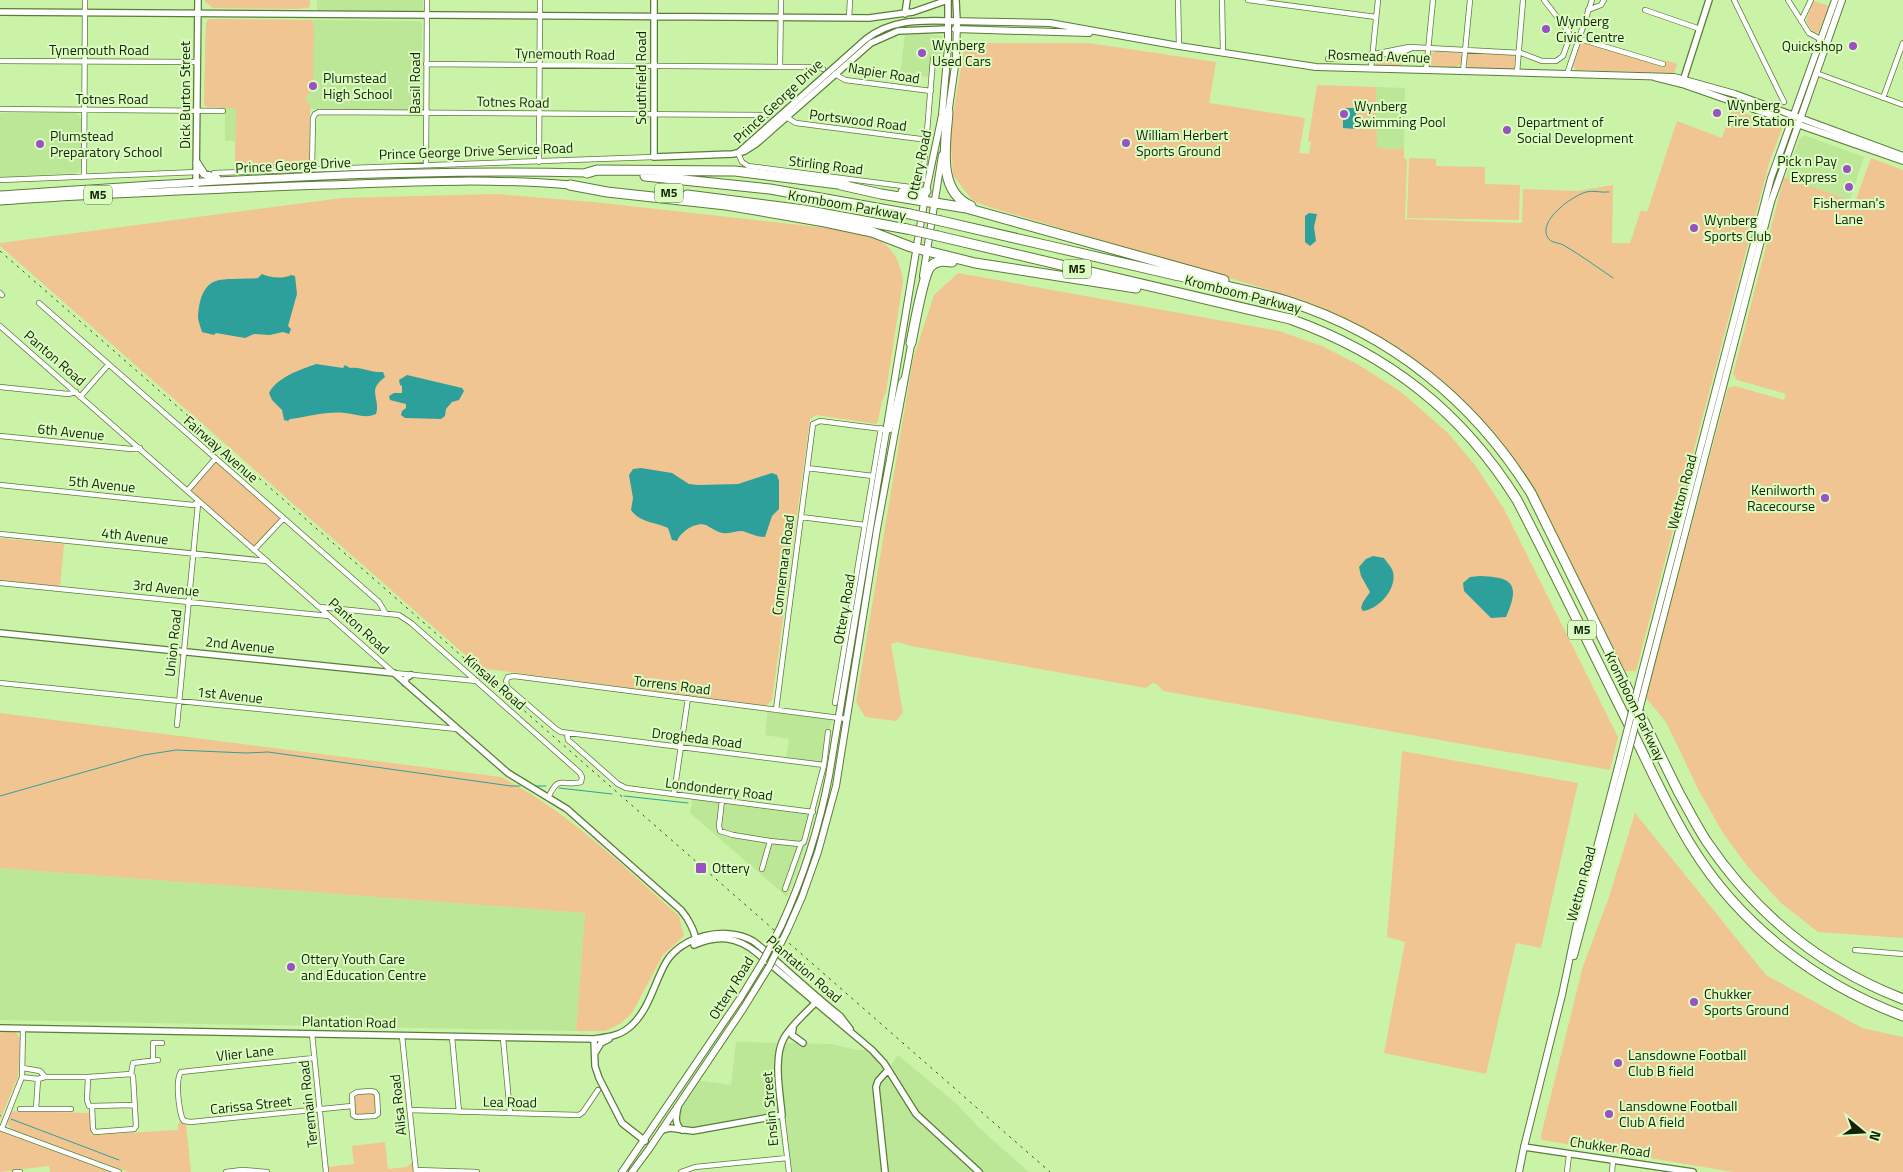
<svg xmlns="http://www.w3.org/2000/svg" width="1903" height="1172" viewBox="0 0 1903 1172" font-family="'Titillium Web',sans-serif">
<rect width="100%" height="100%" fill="#caf3a8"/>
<!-- built -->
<path fill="#bce797" d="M317 0H423V11L421 12H317Z
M209 19 420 21 422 23V107L419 110 310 109 309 160 305 165 235 168V141H225V108L207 107 204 105 206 23Z
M927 34 942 36 940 62H931L930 77 900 74 905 35Z
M1376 87 1405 88 1404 149 1377 148Z
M0 113H75L79 115 81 119V169L79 172 76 173 0 177Z
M1804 135 1864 157 1850 200 1786 177 1799 140Z
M768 709 833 718 828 732 824 765 786 761 789 739 765 735Z
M693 797 813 812 814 818 798 869 787 897 690 813Z
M0 868 585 913 576 1031 0 1020Z
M736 1042 832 1044 856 1050H872L888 1070 898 1055 958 1105 979 1128 1029 1172H789L782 1115 693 1131 679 1127 676 1115 695 1080 731 1085Z"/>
<!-- green -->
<path fill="#f1c591" d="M205 0H310V6L308 8 298 9 213 8 205 2Z
M1813 1 1829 6 1818 33 1813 32 1806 21Z
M209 19 312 20 314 28 313 87 305 99 310 104V109L309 160 305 165 235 168 236 108 207 107 204 105 206 23Z
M1581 41 1656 64 1662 68 1666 65 1665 60 1677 64 1675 71 1672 73 1576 70 1573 66Z
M965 43H1089L1216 62 1209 103 1305 118 1299 153 1309 154 1311 142 1308 141 1317 85 1376 87 1377 148 1404 149V158L1407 160 1405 219 1522 223 1523 189 1577 191 1613 185 1612 243H1630L1641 210 1647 212 1677 121 1722 138 1732 109 1780 125 1782 129 1770 160 1636 671H1625L1545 511C1488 406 1410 342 1300 299L989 207 972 200 953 175 950 133Z
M1436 51 1459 53 1462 56 1461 64 1456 67 1432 66 1430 63V55Z
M1472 53 1512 55 1515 58 1514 68 1511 69 1470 68 1466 64 1467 56Z
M1377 55 1393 57 1402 55 1401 66 1377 65 1374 61V57Z
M1409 158 1436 159V166L1485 167V184L1520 185 1519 220 1407 218Z
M1871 158 1903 170V938L1818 932 1781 903 1748 867 1723 833 1700 793 1666 722 1646 698 1728 388 1735 386 1784 400 1786 394 1737 380 1733 374 1784 177 1848 199 1854 205Z
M497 194 593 202 846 230C879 236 898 245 903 281L886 392 882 401 878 421 876 424 816 415 810 419 772 700 766 706 480 668 0 246V243L342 198Z
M958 273 1279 331 1322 346 1359 365 1401 392 1448 433 1475 465 1504 509 1618 737 1610 770 1163 691 1157 684 1153 683 1146 688 911 646 898 642 891 644 903 713 896 721 865 717 856 702 913 359 934 295Z
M215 459 283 519 254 550 188 490Z
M0 538 64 544 60 587 0 581Z
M0 713 501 777C568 811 623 866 679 916L684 936 663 955 632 1013 620 1024 605 1031H576L585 913 0 868Z
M1402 751 1578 783 1541 948 1516 943 1486 1074 1384 1053 1405 942 1387 937Z
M1635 813 1766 975 1862 1028 1903 1037V1172H1733L1542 1140 1541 1135 1583 966 1609 897Z
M0 1032H15L20 1038 18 1076 0 1120Z
M371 1092 375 1096 376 1113 357 1115 355 1114 354 1095Z
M10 1111 90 1113 91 1135 178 1130V1124L181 1121 186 1124 191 1172H129L117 1168 11 1129 7 1122Z
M0 1131 111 1172H50L49 1166 0 1172Z
M385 1142 388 1169 407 1167 413 1161 414 1172H328L327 1167 354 1164 352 1146Z"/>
<!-- water -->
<path fill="#2ea09c" d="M1343 108H1356V129L1343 128Z
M1309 213 1317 214 1314 227 1316 241 1310 246 1305 242V216Z
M262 274C270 278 283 279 291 275L295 276 297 294 288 326 291 329 289 334 283 332 270 335 254 334 245 338 216 333 214 335 202 332C201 328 198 321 198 317 199 302 202 284 219 280 232 278 246 279 258 278Z
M316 364 343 368 345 365 350 368C361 366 371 373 383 372L385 377C366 391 381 398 376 414 365 419 356 414 345 413 326 411 309 417 290 419L288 421 284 420 282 410 272 400 269 393C277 377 300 370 316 364Z
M407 375 462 388 464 391 459 400 452 402 446 409 445 416 441 419 405 418 401 415 402 411 406 408V404L390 400 389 396 394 393H402V386L400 385 399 380Z
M641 468 672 473 689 484 698 485 738 484 772 473 777 475 779 481V509L772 516 765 537C756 537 750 533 742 531 736 531 730 534 723 533 716 532 712 528 706 525 696 521 680 532 677 541L672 540 668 528C656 522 640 523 631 510L633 498 629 475 633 469Z
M1373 556 1384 558C1387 563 1392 567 1393 572 1397 589 1379 609 1363 611L1361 608 1363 602 1370 592 1361 576 1359 567 1366 559Z
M1480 576C1514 577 1520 585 1506 617L1491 618 1464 591 1463 583 1470 577Z"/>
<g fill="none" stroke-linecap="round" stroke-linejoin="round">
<!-- stream -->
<path stroke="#2ea09c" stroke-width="1" d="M1609 192C1601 193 1593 190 1586 192 1572 196 1537 221 1548 238 1552 244 1560 242 1565 246 1582 256 1597 267 1613 278
M536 786H546
M559 788 612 794
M0 796 144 755 176 750 246 753 268 752 511 786H520
M624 796 688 803
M0 1115 1 1116
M11 1119 119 1160"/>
<defs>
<path id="minor" d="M1178 0 1179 46
M1222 0 1223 53
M1248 0 1376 17
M1544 0 1568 31 1570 36 1663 64
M1734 0 1784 102
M1788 0 1809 33 1822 40
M1588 10 1601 5 1604 0
M1645 10 1700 29
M849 18 850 0
M1801 21 1811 0
M1379 54H1398L1412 48
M1328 59 1369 55 1409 47 1521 53 1542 61H1556L1563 56 1570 36
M0 61 197 62
M426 64 780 67H818L823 69
M780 67 781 0
M1371 69 1378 0
M1426 71 1433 0
M1463 72 1470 0
M1517 73 1523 0
M1816 73 1903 105
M835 74 845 80 931 91
M1567 74 1592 0
M1883 98 1903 43
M0 109 223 111
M786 117 796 123 928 140
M738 153 742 162 748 166 918 188
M539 162 540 0
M426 165 427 0
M312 169 313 118 315 114 319 112 767 115
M214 173 654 157
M84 177 85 0
M0 180 198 172
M923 180 933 59
M0 293 2 295
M39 303 379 602 386 614
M0 326 394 673 477 681
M0 387 68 394 76 392
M80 397 108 365
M0 436 131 449 140 448
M807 468 873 476
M0 485 193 505 199 502
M188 490 215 459
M801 517 865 525
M0 534 267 561
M254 550 283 519
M0 583 329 616
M320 607 399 615 411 623 580 773 582 777 581 782C562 788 560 772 548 798
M0 683 457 729
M835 703 881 428
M776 710 813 424 820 421 890 430 901 382 904 378
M177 725 198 504
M567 733 568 740 574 745 618 784 626 788 813 812
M824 765 561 732 556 729 507 687 506 681 508 677 514 676 847 719
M674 794 688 698
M722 800 719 826 720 831 733 835 770 841
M762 869 770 841 800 844 804 842 824 765 828 732
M785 889 801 844
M1855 950 1903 954
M312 1034 326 1172
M402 1036 416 1172
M452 1037 459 1112
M503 1038 510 1113
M314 1058 181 1072C175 1080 179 1108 182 1118L184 1121 191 1122 352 1106
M153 1060V1043H162
M23 1068 40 1071 45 1077
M131 1074 133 1063 158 1060
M22 1077 38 1079 45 1077H88L131 1074 133 1076 136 1126 134 1129 95 1132 93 1129 92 1107
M88 1077 87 1100 89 1106 135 1105
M371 1091 375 1092 377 1095 378 1114 375 1116 356 1117 353 1115 352 1095 357 1092Z
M20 1109H71
M36 1109 38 1079
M410 1110 579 1115 583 1112 598 1090
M782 1115 789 1172
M0 1128 119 1172
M2 1128 22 1077 23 1029
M416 1170 477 1172
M15 1172H20
M226 1172 242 1170 267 1172
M681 1172 695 1167 787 1158
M1567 1172 1569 1155
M1612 1172 1613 1161"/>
<path id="tertiary" d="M654 0V157L733 154 745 151 756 144 871 43 898 31 948 29
M956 0 957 21
M0 12 869 18 913 12 948 0
M905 14 907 0
M1682 84 1709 0
M738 153 866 39C891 20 918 20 948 21V0
M196 185 198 0
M0 633 394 673 508 773 567 809 681 910C688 918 696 933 696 943
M405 683 406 678 411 675
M694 945C718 935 736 936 757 953L872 1050 884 1063 916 1114 979 1172
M0 1028 594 1039C608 1037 621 1036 632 1025 649 1009 654 984 665 964 680 936 726 925 753 941 763 948 772 958 782 966 801 983 820 1000 840 1016L850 1029
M793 1028 792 1035 803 1043
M594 1039 595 1066 599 1078 622 1123 645 1141
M595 1053 601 1043 609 1039
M678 1107C676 1116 674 1124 682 1130
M662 1130 670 1128 693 1131 782 1115C780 1093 773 1057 784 1038 792 1024 807 1012 818 1000
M1524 1147 1693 1172
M885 1172 876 1087 878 1081 888 1070"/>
<path id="secondary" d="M955 29 1089 33
M1654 77 1682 84 1903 161
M948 115 956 59 957 21
M923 276 942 155
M1642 672 1771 178 1835 0
M1648 676 1771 202 1842 0
M781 926C803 878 819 828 829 776L926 191 942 115 948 47V21L1050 23 1179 46 1316 67 1674 77 1735 94 1903 156
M787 931 802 897 818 852 836 786 877 529 912 340
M1574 956 1626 761
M622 1172 741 997 763 961
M632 1172 649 1149 743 1009 769 967
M1519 1172 1524 1147 1562 995 1576 928 1620 759"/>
<path id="primary" d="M197 163 204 174 217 178
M0 195C195 182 391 168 587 173
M0 201C109 193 219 189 328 185 410 182 488 178 570 185"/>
<path id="motorway" d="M948 112C946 143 936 191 971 206
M587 173 597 170 735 171 846 185
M645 176 770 189 910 214
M570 185 607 192 726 205 825 222 872 232 911 247 975 263 1136 288
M841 185 881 194 966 208 1224 280
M903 192 920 194 926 191
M687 195 804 210 907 229
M941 221C1015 238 1088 255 1162 272 1204 282 1247 289 1287 301 1391 334 1474 401 1531 493L1679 793C1688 809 1697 827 1707 842 1756 914 1822 968 1903 999
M938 236 1290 319C1388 354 1462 412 1517 500 1556 575 1592 651 1630 727 1650 767 1668 809 1692 847 1740 925 1817 984 1903 1016
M911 343C914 328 923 276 930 267 936 260 944 261 952 262"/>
</defs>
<!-- minor casing -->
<use href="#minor" stroke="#5a7d38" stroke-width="6"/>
<!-- tertiary casing -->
<use href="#tertiary" stroke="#5a7d38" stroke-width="8"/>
<!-- secondary casing -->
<use href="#secondary" stroke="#5a7d38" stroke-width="8"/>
<!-- primary casing -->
<use href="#primary" stroke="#5a7d38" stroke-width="9"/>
<!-- motorway casing -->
<use href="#motorway" stroke="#5a7d38" stroke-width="11"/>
<!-- minor -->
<use href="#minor" stroke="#fff" stroke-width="4.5"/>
<!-- tertiary -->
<use href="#tertiary" stroke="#fff" stroke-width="5.5"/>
<!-- secondary -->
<use href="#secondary" stroke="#fff" stroke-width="6"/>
<!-- primary -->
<use href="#primary" stroke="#fff" stroke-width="7"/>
<!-- motorway -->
<use href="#motorway" stroke="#fff" stroke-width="9"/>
<!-- rail -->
<path stroke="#3a4e28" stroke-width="1" stroke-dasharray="2.5 5" stroke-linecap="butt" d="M0 251 1050 1172"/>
<defs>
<path id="secondary-bridge" d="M1620 759 1642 672
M1626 761 1648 676
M763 961 781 926
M769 967 787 931"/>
<path id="motorway-bridge" d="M910 214 941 221
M907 229 938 236"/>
</defs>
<!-- secondary-bridge casing -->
<use href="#secondary-bridge" stroke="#5a7d38" stroke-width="8" stroke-linecap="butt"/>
<!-- motorway-bridge casing -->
<use href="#motorway-bridge" stroke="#5a7d38" stroke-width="11" stroke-linecap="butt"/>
<!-- secondary-bridge -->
<use href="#secondary-bridge" stroke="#fff" stroke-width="6"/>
<!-- motorway-bridge -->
<use href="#motorway-bridge" stroke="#fff" stroke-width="9"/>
</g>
<!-- markers -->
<g fill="#9a51c4" stroke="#dcfdc2" stroke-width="2">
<circle cx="1546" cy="29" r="5"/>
<circle cx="1853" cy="46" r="5"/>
<circle cx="922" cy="53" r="5"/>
<circle cx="313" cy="86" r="5"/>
<circle cx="1717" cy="113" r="5"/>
<circle cx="1344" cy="114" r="5"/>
<circle cx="1507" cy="130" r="5"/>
<circle cx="1126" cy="143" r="5"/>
<circle cx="40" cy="144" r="5"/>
<circle cx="1847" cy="169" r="5"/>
<circle cx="1849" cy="187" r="5"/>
<circle cx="1694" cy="228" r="5"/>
<circle cx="1825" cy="498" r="5"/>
<rect x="695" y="862" width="12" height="12" rx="2.5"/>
<circle cx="291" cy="967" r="5"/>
<circle cx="1694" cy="1002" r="5"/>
<circle cx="1618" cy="1063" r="5"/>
<circle cx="1609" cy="1114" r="5"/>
</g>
<g text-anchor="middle" stroke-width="4" stroke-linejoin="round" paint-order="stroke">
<!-- shield labels -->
<g fill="#dcfdc2" stroke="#50643e" stroke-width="1">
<rect x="655" y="183.5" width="28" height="19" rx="4"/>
<rect x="84" y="185.5" width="28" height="19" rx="4"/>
<rect x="1063" y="259.5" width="28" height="19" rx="4"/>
<rect x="1568" y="620.5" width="28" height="19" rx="4"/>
</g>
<g font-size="12" font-weight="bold" fill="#142306">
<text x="669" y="197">M5</text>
<text x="98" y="199">M5</text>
<text x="1077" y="273">M5</text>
<text x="1582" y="634">M5</text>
</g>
<!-- poi labels -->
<g font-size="14" fill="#142306" stroke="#dcfdc2" text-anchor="start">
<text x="1556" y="26">Wynberg<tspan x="1556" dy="16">Civic Centre</tspan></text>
<text x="932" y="50">Wynberg<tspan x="932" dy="16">Used Cars</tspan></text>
<text x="1843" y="51" text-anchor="end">Quickshop</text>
<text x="323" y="83">Plumstead<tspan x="323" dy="16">High School</tspan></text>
<text x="1727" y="110">Wynberg<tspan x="1727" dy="16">Fire Station</tspan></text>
<text x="1354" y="111">Wynberg<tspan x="1354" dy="16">Swimming Pool</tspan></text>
<text x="1517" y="127">Department of<tspan x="1517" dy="16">Social Development</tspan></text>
<text x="1136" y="140">William Herbert<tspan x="1136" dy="16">Sports Ground</tspan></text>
<text x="50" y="141">Plumstead<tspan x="50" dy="16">Preparatory School</tspan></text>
<text x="1837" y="166" text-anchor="end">Pick n Pay<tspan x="1837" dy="16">Express</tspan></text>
<text x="1849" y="208" text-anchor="middle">Fisherman's<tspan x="1849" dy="16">Lane</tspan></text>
<text x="1704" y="225">Wynberg<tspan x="1704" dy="16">Sports Club</tspan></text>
<text x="1815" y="495" text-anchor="end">Kenilworth<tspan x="1815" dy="16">Racecourse</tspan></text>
<text x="712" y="873">Ottery</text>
<text x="301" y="964">Ottery Youth Care<tspan x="301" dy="16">and Education Centre</tspan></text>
<text x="1704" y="999">Chukker<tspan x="1704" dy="16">Sports Ground</tspan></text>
<text x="1628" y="1060">Lansdowne Football<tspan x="1628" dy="16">Club B field</tspan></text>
<text x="1619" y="1111">Lansdowne Football<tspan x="1619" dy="16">Club A field</tspan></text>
</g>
<!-- street labels -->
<g font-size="14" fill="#142306" stroke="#dcfdc2">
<text x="99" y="55">Tynemouth Road</text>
<text transform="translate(565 54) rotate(1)" y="5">Tynemouth Road</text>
<text transform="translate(1379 56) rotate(2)" y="5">Rosmead Avenue</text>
<text transform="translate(884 73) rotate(9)" y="5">Napier Road</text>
<text transform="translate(641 78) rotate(-90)" y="5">Southfield Road</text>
<text transform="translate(415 83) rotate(-90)" y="5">Basil Road</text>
<text transform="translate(185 95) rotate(-90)" y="5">Dick Burton Street</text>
<text x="112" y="104">Totnes Road</text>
<text transform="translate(778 101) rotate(-43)" y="5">Prince George Drive</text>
<text transform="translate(513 102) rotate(1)" y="5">Totnes Road</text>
<text transform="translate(858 120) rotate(7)" y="5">Portswood Road</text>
<text transform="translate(476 151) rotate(-2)" y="5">Prince George Drive Service Road</text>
<text transform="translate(293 165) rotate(-3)" y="5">Prince George Drive</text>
<text transform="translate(826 165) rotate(7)" y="5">Stirling Road</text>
<text transform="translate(919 165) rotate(-78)" y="5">Ottery Road</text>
<text transform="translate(847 205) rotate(10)" y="5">Kromboom Parkway</text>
<text transform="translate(1243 294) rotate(14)" y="5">Kromboom Parkway</text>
<text transform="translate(55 358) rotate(41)" y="5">Panton Road</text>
<text transform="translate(71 432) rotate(6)" y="5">6th Avenue</text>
<text transform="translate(221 449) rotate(41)" y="5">Fairway Avenue</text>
<text transform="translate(102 484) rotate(6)" y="5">5th Avenue</text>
<text transform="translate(1682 492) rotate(-75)" y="5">Wetton Road</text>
<text transform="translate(135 536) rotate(6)" y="5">4th Avenue</text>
<text transform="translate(783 565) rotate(-83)" y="5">Connemara Road</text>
<text transform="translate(166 588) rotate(6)" y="5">3rd Avenue</text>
<text transform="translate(844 609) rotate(-80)" y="5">Ottery Road</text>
<text transform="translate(359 626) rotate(42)" y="5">Panton Road</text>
<text transform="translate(173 643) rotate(-84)" y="5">Union Road</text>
<text transform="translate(240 645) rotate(6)" y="5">2nd Avenue</text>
<text transform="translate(495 682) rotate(41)" y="5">Kinsale Road</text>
<text transform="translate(672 685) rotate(7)" y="5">Torrens Road</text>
<text transform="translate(230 695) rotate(6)" y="5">1st Avenue</text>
<text transform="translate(1635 706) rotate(64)" y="5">Kromboom Parkway</text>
<text transform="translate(697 738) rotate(7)" y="5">Drogheda Road</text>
<text transform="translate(719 789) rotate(7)" y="5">Londonderry Road</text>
<text transform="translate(1581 884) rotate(-75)" y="5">Wetton Road</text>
<text transform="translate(804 969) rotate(41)" y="5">Plantation Road</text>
<text transform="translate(731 988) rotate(-58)" y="5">Ottery Road</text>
<text transform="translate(349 1022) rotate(1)" y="5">Plantation Road</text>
<text transform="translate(245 1053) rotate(-6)" y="5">Vlier Lane</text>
<text transform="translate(510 1102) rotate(1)" y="5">Lea Road</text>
<text transform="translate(308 1104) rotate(-96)" y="5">Teremain Road</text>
<text transform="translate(251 1105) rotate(-6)" y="5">Carissa Street</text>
<text transform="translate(398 1105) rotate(-96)" y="5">Ailsa Road</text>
<text transform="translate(770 1109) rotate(-95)" y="5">Enslin Street</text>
<text transform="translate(1610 1147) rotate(8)" y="5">Chukker Road</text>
</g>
</g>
<!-- north arrow -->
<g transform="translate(1863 1132) rotate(108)" stroke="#dcfdc2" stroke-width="4" paint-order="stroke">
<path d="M0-4L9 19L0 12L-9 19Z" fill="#142306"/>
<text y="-8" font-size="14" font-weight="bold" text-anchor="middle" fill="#142306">N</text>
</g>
</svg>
